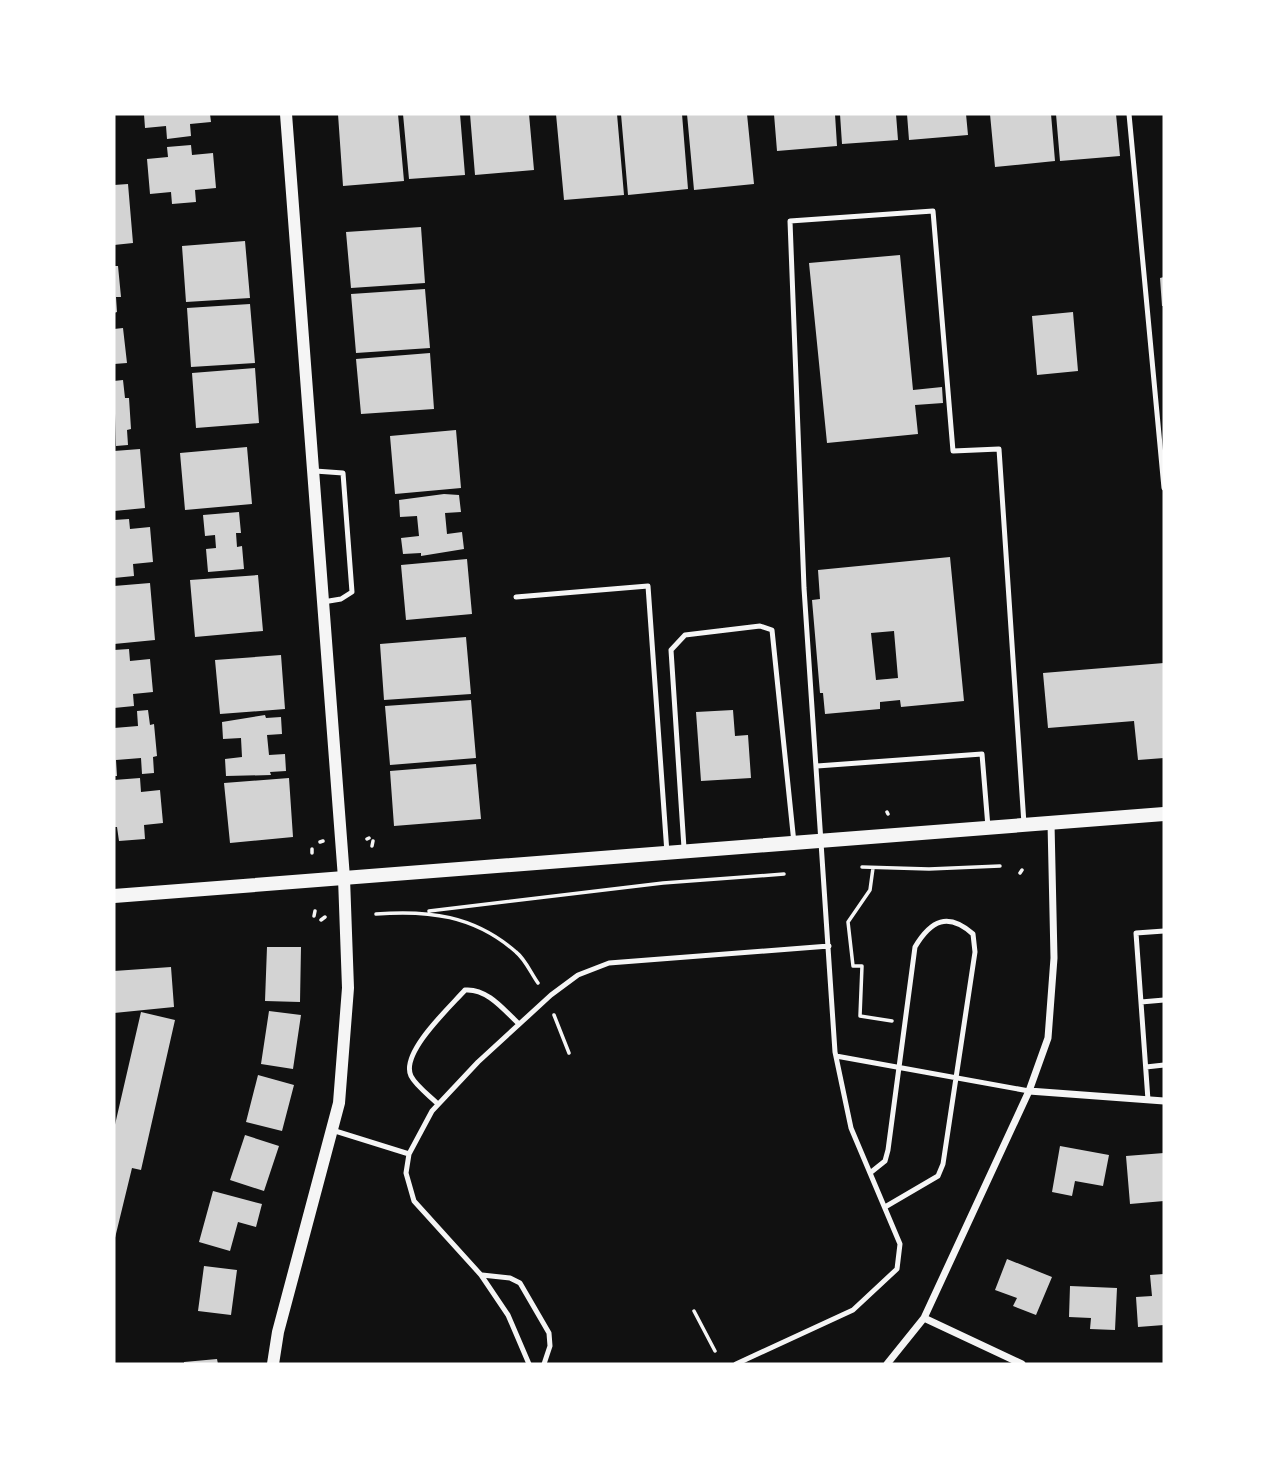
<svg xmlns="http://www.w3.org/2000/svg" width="1278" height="1478" viewBox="0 0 1278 1478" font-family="Manrope,sans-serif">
<rect width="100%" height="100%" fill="#111"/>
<!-- building -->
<path fill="#d3d3d3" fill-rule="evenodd" d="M144 114H210L211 122 190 124 191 136 167 139 166 126 145 128Z
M338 114H398L404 181 343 186Z
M403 114H460L465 175 409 179Z
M470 114H529L534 170 475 175Z
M556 114H617L624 195 564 200Z
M621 114H682L688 189 628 195Z
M687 114H747L754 184 694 190Z
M774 114H835L837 146 777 151Z
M840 114H896L898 140 842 144Z
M907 114H966L968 135 909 140Z
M990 114H1051L1055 161 995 167Z
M1056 114H1116L1120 156 1060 161Z
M191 145 192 155 213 153 216 188 195 190 196 202 172 204 171 192 150 194 147 159 168 157 167 147Z
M128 184 133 243 114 245V185Z
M421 227 425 283 351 288 346 232Z
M245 241 250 298 186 302 182 246Z
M900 255 913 390 942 387 943 403 915 405 918 434 827 443 809 263Z
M114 266H118L121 297H116L117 312 114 313Z
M1164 277V306H1162L1160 278Z
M425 289 430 348 356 353 351 294Z
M250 304 255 363 191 367 187 308Z
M1073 312 1078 371 1037 375 1032 316Z
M123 328 127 363 114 364V329Z
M430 353 434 409 361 414 356 359Z
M255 368 259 423 196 428 192 373Z
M123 380 125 398H129L131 429 127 430 128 445 116 446 114 381Z
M456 430 461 488 395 494 390 436Z
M247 447 252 504 185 510 180 453Z
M140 449 145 508 114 511V451Z
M444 494 459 495 461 512 445 513 447 534 462 532 464 549 421 556V553L403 554 401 538 419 536 417 516 400 517 399 500Z
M239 512 241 533H236L237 547 242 546 244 569 208 572 206 549 216 548 215 535 205 536 203 515Z
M129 519 130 529 150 527 153 562 133 564 134 576 114 578V520Z
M950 557 964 701 901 707 900 700 880 702V709L825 714 823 693H820L812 600 820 599 818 570ZM894 631 898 678 876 680 871 633Z
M467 559 472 614 406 620 401 565Z
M258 575 263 631 195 637 190 580Z
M150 583 155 640 114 644V586Z
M466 637 471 694 384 700 380 644Z
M129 649 130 661 150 659 153 692 133 694 134 706 114 708V650Z
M281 655 285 709 220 714 215 660Z
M1164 663V758L1138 760 1134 721 1048 728 1043 673Z
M471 700 476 758 390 765 385 706Z
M148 710 150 725 154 724 157 756 153 757 154 773 142 774 141 758 116 760 117 776H114V728L138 726 137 711Z
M733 710 735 736 748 735 751 778 701 781 696 712Z
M265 715 266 718 281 717 282 734 267 735 269 755 285 754 286 771 270 772 271 775 226 776 225 759 242 757 241 738 223 739 222 722Z
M476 764 481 819 394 826 390 771Z
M140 778 141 792 160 790 163 823 144 825 145 839 119 841 117 827H114V780Z
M289 778 293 837 230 843 224 783Z
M267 947H301L300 1002 265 1001Z
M171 967 174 1007 114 1013V971Z
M269 1011 301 1015 293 1069 261 1064Z
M141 1012 175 1020 141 1170 132 1168 114 1242V1129Z
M258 1075 294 1085 282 1131 246 1122Z
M245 1135 279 1146 264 1191 230 1180Z
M1060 1146 1109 1155 1103 1186 1075 1181 1072 1196 1052 1192Z
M1164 1153V1201L1130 1204 1126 1156Z
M213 1191 262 1204 256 1227 238 1222 230 1251 199 1242Z
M1007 1259 1052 1277 1036 1315 1013 1306 1017 1298 995 1290Z
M204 1266 237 1270 231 1315 198 1311Z
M1164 1274V1325L1138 1327 1136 1297 1152 1296 1150 1275Z
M1070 1286 1117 1288 1115 1330 1090 1329 1091 1318 1069 1317Z
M217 1359 218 1364H184V1362Z"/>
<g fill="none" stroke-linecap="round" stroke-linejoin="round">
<!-- path -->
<path stroke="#f5f5f5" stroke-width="3.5" d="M887 812 888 814
M367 839 369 838
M320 842 323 841
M372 846 373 841
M312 849V853
M862 867 929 869 1000 866
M873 868 870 890 848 922 853 966H862L860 1016 892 1021
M1020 873 1022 870
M429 911 663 883 784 874
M376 914C428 910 474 915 516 952 525 959 531 973 538 983
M314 916 315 911
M321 920 325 917
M554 1015 569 1053
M694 1311 715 1351"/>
<!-- service -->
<path stroke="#f5f5f5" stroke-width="5" d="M1129 114 1164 488
M315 471 343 473 352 592 341 599 323 602
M516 597 648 586 667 853
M817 766 982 754 988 827
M684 848 671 650 685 635 760 626 772 630 794 843
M1141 1002 1164 1000
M836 1056 1029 1091
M1146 1067 1164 1065
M1148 1100 1136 933 1164 931
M438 1104C430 1096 416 1086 411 1076 400 1053 450 1007 465 990 487 988 504 1010 519 1024
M332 1130 409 1154 406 1173 414 1201 481 1275 508 1315 529 1364
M409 1154 432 1111 478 1062 551 995 578 975 609 963 829 946
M870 1173 885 1161 888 1150 915 947C931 920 948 912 973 934L975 952 943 1164 938 1176 885 1207
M482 1275 510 1278 520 1283 549 1333 550 1346 544 1364
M736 1364 853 1310 897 1269 900 1244 851 1128 835 1052 804 588 790 221 933 211 953 451 999 449 1024 824"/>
<!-- minor -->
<path stroke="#f5f5f5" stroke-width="7" d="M1029 1091 1164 1101
M924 1318 1022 1364
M887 1364 924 1318 1029 1091 1048 1038 1054 958 1051 823"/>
<!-- tertiary -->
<path stroke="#f5f5f5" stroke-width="12" d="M273 1364 278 1332 339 1103 348 988 344 878 286 114"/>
<!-- secondary -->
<path stroke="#f5f5f5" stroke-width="14" d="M114 896 1164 814"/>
</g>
<!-- border -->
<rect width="1278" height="1478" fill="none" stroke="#ffffff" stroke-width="231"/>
</svg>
